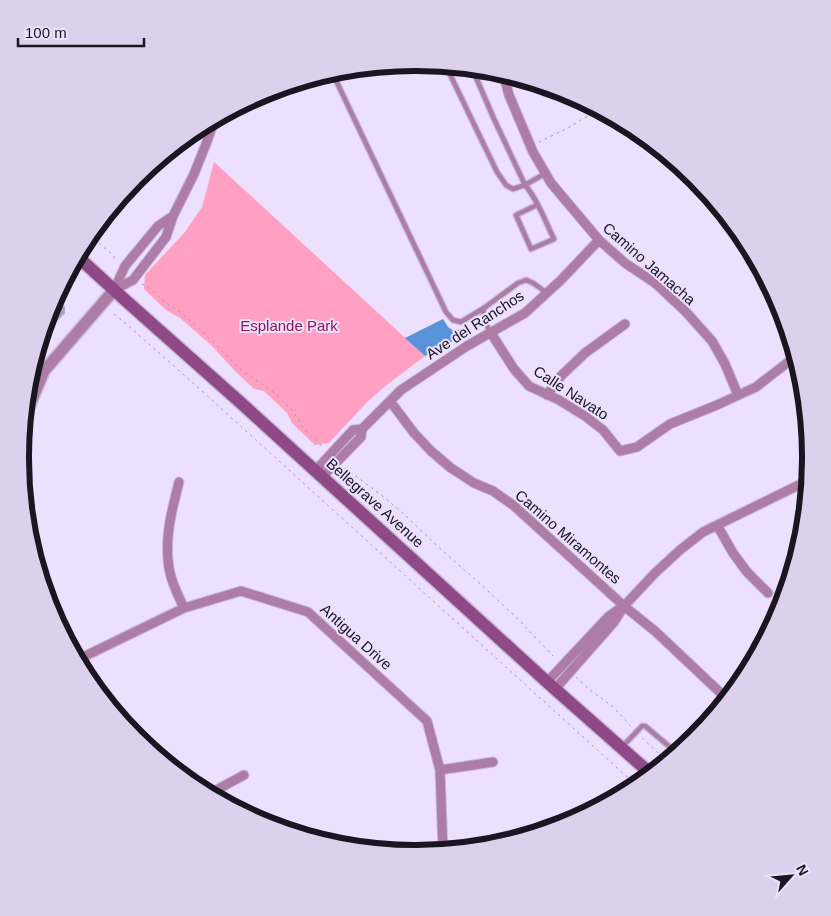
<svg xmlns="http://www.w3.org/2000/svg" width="831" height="916" viewBox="0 0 831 916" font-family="Helvetica,sans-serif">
<defs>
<filter id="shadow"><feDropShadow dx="4.5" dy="2.5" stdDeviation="0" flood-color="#0004"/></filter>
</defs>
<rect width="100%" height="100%" fill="#ede0fe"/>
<!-- green -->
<path fill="#ff9fc1" d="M214 162 425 356 388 384 367 402 329 443 315 445 292 423 287 413 264 391 254 389 236 372 211 345 180 318 166 310 144 289 145 275 185 232 202 207Z"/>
<!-- water -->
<path fill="#5994db" d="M443 319 448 327 454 331 460 329 464 335 425 356 405 338Z"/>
<!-- building -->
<path fill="#b6b9d7" stroke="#898da9" filter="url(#shadow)" d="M59 289 62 292 55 299 63 308 44 326 50 306Z"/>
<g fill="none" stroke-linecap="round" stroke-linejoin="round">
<defs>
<path id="service" d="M446 66 497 172 506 185 513 189 525 185 546 173
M472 68 494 119 525 185C538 200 545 221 554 239L531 249 516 215 537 205
M332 72 446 312 453 320 461 322 484 308
M491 333C486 324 481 319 484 308L518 283 526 280 533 283 547 293
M622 747 642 726H645L677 753"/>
<path id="minor" d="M503 73 509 95 533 152 551 183 599 240 625 263 655 283 686 312 712 341 725 364 738 395
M196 129 210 133
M114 290 133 280 166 237 173 216 194 174 206 144 215 119
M114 290 125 266 158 226 173 216
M491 333 514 369 529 386 559 400 585 416 603 430 620 451 637 447 670 424 717 405 756 387 796 356
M34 361 44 371
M547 395 561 376 585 353 625 324
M390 401 414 433 431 451 451 468 474 483 493 491 513 505 624 606 656 632 727 699
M315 471 353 430 362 429
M322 477 361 437 362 429 401 390 467 346 525 313 561 280 599 240
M179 482C172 510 164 538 169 568 171 582 178 595 184 608
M717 525 733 553 747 572 768 593
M77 660 184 608 241 591 308 612 427 721 440 770 443 851
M547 682 608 617 622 607
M555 689 614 622 624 606 655 573 680 550 703 532 809 480
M440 770 493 762
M209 794 244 775"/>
<path id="tertiary" d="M24 418 44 371 114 290"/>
<path id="secondary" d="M77 256 124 299 241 403 547 682 651 774"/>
</defs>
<!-- service casing -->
<use href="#service" stroke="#c7bbd6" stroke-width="7"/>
<!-- minor casing -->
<use href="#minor" stroke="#c7bbd6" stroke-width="11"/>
<!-- tertiary casing -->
<use href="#tertiary" stroke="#c7bbd6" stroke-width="14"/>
<!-- secondary casing -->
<use href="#secondary" stroke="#c7bbd6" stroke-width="15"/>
<!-- path -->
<path stroke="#a399b0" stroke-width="1" stroke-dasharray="2.5 4" stroke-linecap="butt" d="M539 142 568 128 584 118 600 110
M89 235 114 256V260
M142 284 149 288 166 303 181 313 203 332 240 369 273 392 293 411 304 429 322 446
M114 314 124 322 192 382 637 786
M345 468 385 498 406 516 435 544 478 582 518 619 553 656
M576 677 590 690 612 706 621 715 632 728
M642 738 667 761"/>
<!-- service -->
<use href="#service" stroke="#ae7da7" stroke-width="4.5"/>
<!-- minor -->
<use href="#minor" stroke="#ae7da7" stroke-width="9"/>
<!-- tertiary -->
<use href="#tertiary" stroke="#ae7da7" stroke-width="11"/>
<!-- secondary -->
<use href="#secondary" stroke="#8f4987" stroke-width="12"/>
</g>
<g text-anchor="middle" stroke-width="4" stroke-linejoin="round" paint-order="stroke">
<!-- street labels -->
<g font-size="15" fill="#1a1520" stroke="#ede0fe">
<text transform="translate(649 264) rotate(41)" y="5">Camino Jamacha</text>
<text transform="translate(475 325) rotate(-33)" y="5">Ave del Ranchos</text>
<text transform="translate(571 393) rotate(33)" y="5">Calle Navato</text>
<text transform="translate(375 503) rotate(42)" y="5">Bellegrave Avenue</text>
<text transform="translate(568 537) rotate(41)" y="5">Camino Miramontes</text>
<text transform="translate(356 637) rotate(42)" y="5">Antigua Drive</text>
</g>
<!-- park labels -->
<g font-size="15" fill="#8b1a50" stroke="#ede0fe">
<text x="289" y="331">Esplande Park</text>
</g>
</g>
<!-- crop -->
<path d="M0 0H831V916H0ZM415 71H416A386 386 0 0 1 802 457V459A386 386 0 0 1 416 845H415A386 386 0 0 1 29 459V457A386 386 0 0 1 415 71Z" fill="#dcd0ec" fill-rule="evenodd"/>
<path fill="none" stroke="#1a1520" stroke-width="6" d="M415 71H416A386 386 0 0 1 802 457V459A386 386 0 0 1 416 845H415A386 386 0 0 1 29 459V457A386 386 0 0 1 415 71Z"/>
<!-- north arrow -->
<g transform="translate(791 876) rotate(63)" stroke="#ede0fe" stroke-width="4" paint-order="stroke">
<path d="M0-4L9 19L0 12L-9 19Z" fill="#1a1520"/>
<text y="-8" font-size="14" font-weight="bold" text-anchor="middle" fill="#1a1520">N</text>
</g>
<!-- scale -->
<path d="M18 38v8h126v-8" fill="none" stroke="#1a1520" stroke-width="2.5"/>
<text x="25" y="38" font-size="15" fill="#1a1520" stroke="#ede0fe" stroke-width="4" paint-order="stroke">100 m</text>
</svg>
